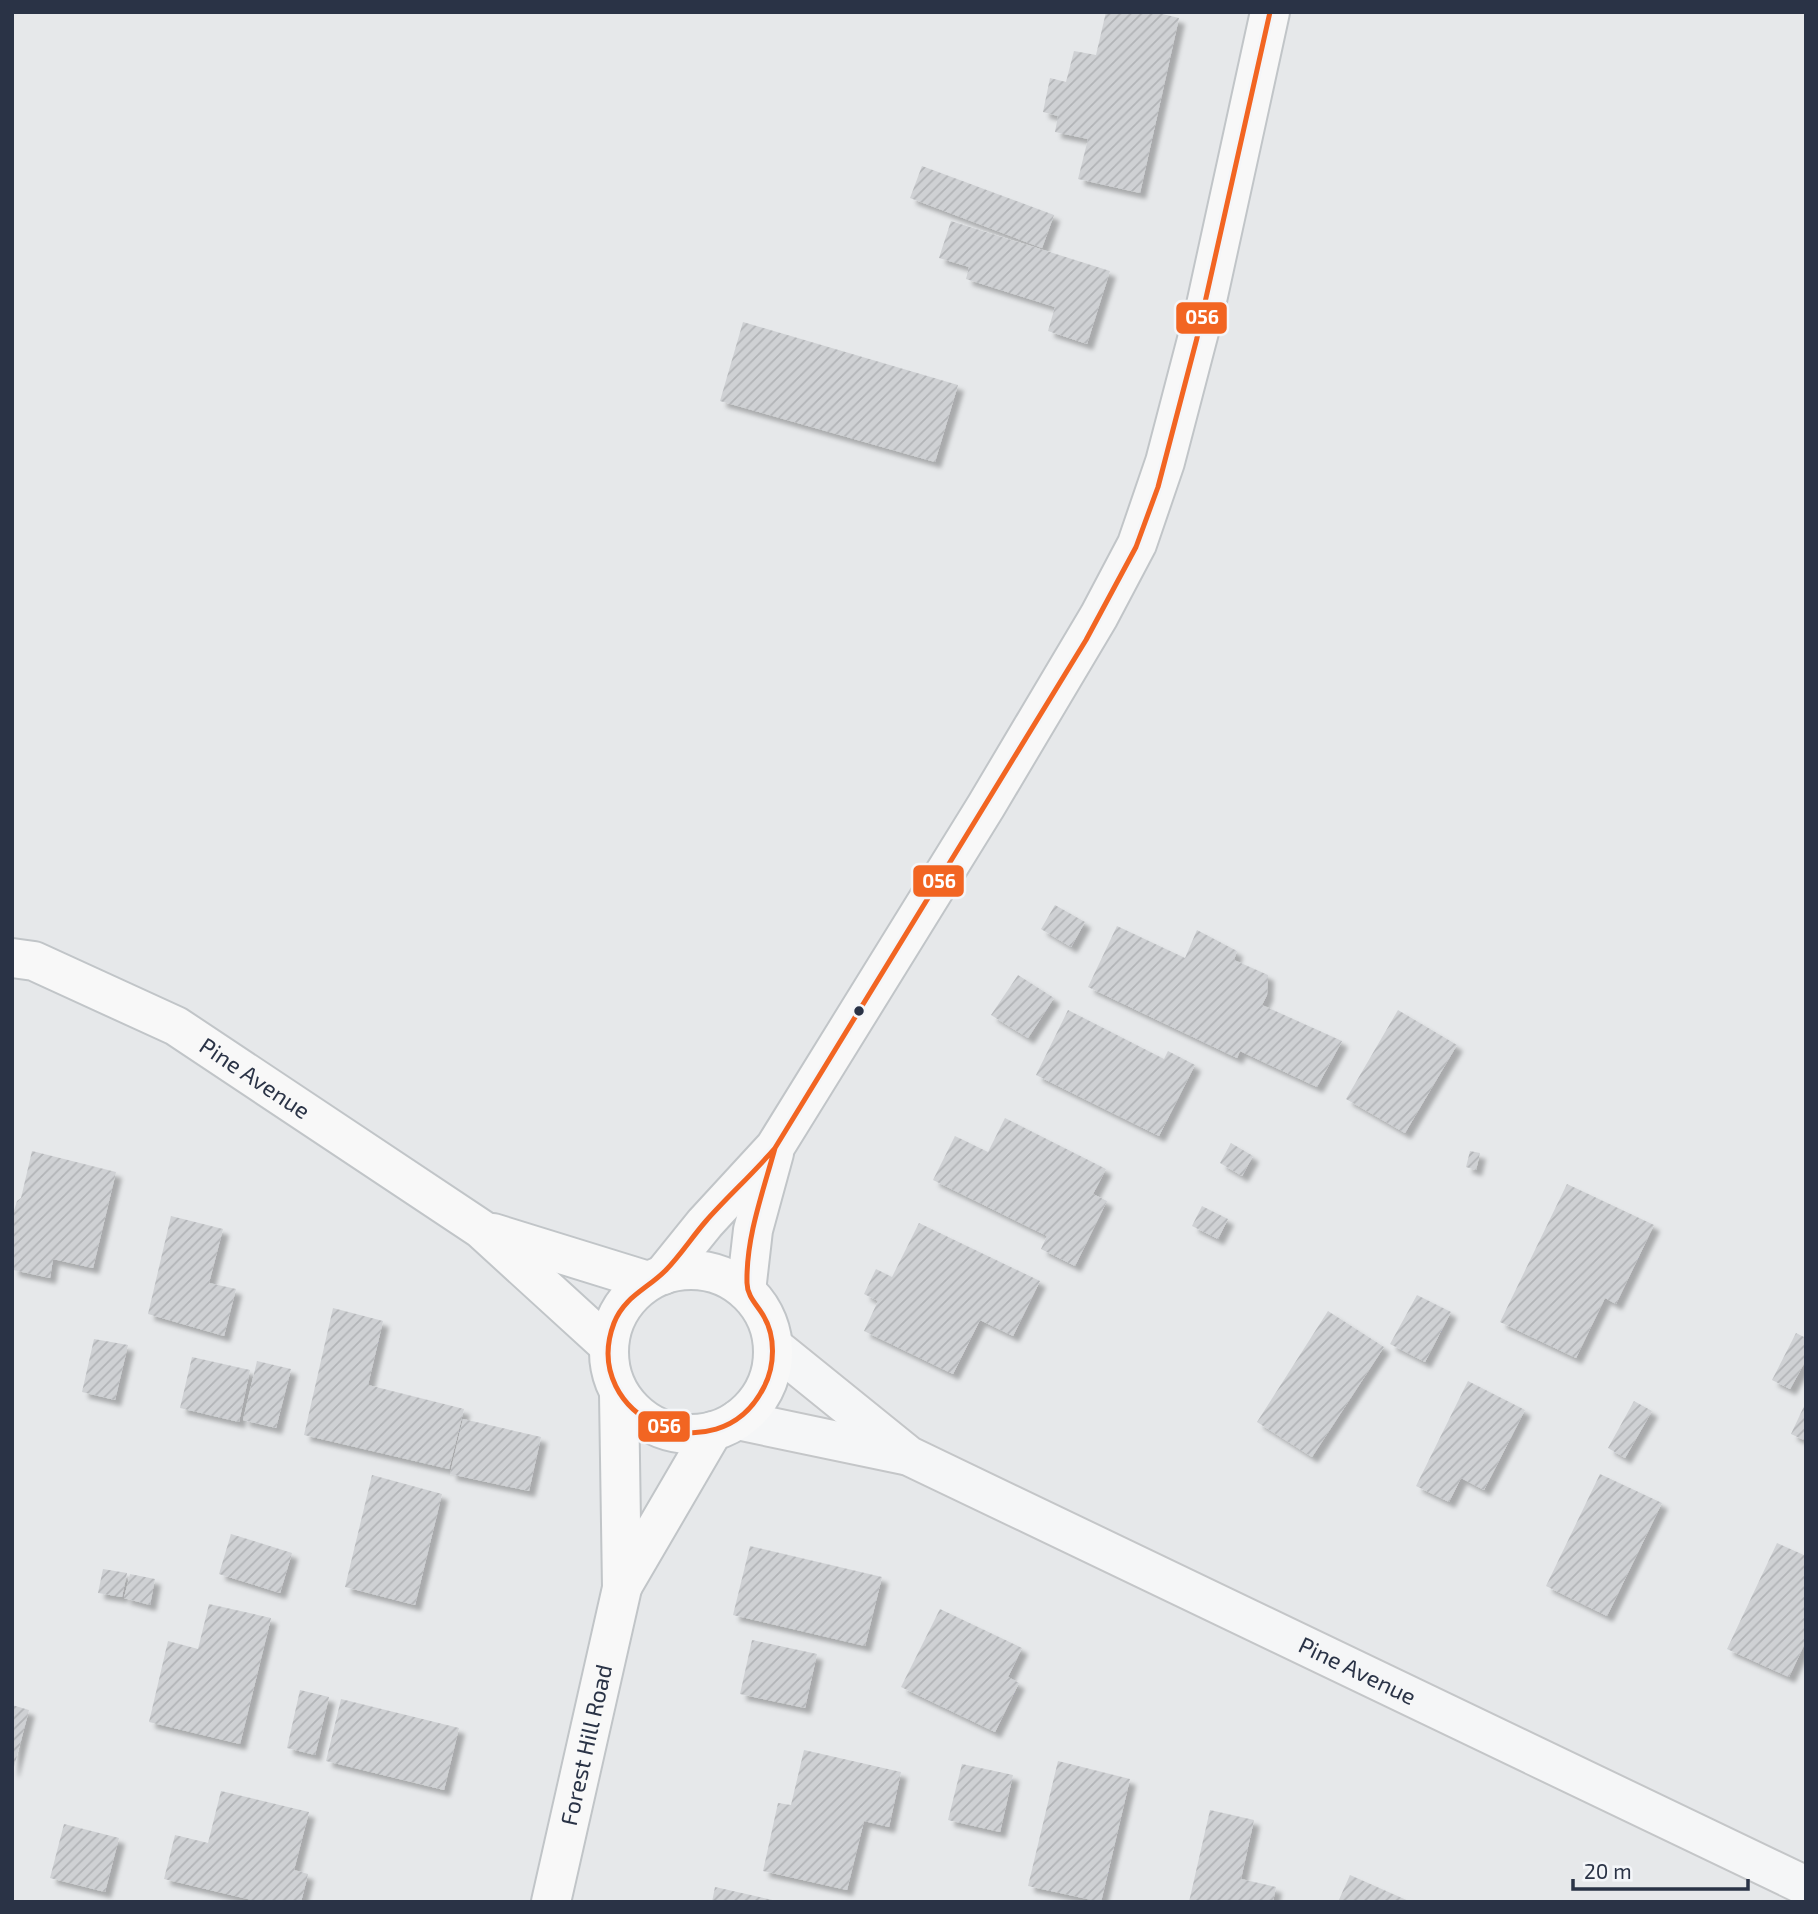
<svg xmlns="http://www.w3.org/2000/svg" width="1818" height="1914" viewBox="0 0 1818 1914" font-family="'Exo 2',sans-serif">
<defs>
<pattern id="building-hatch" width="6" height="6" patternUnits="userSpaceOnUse" patternTransform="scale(1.75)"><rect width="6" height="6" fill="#cfd1d4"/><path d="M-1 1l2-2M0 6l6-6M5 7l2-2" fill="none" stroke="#b2b4b7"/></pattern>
<filter id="shadow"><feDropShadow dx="6" dy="6" stdDeviation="2" flood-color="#0004"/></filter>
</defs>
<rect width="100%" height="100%" fill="#e6e8ea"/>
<!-- building -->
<path fill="url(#building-hatch)" filter="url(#shadow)" d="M1106 12H1154L1179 18 1140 193 1078 179 1088 139 1055 132 1058 116 1043 112 1050 78 1066 82 1074 51 1096 55Z
M922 166 1054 215 1042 248 910 198Z
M951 221 1110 271 1087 344 1048 331 1055 307 966 279 969 267 939 258Z
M743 322 958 385 935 462 720 401Z
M1055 905 1085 922 1071 947 1041 929Z
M1117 926 1185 958 1197 930 1237 951 1234 960 1268 975 1267 995 1262 1005 1342 1041 1317 1087 1240 1051 1237 1058 1088 987Z
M1018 975 1054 998 1028 1038 991 1015Z
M1068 1010 1164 1059 1168 1051 1195 1065 1159 1136 1036 1075Z
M1398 1010 1457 1045 1405 1133 1346 1099Z
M1005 1118 1106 1169 1093 1194 1107 1201 1075 1266 1041 1249 1047 1236 933 1180 955 1136 988 1152Z
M1231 1143 1253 1156 1242 1176 1220 1163Z
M32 1151 116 1172 93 1268 53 1259 50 1278 13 1270 12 1217 17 1201 21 1198Z
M1470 1151 1480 1153 1476 1170 1466 1167Z
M1567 1184 1654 1225 1616 1304 1605 1298 1576 1358 1500 1322Z
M1202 1206 1228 1219 1218 1239 1192 1226Z
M171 1216 223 1229 209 1283 236 1289 224 1336 148 1314Z
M919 1223 1040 1281 1013 1336 980 1320 953 1374 864 1331 878 1301 864 1294 876 1269 892 1277Z
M1417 1295 1451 1312 1425 1362 1390 1344Z
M333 1308 383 1321 368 1385 464 1409 449 1469 304 1435Z
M1328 1311 1384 1347 1312 1457 1257 1422Z
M1796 1333 1806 1338V1360L1790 1389 1772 1380Z
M94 1339 128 1345 115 1400 82 1392Z
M192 1357 250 1370 239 1422 180 1408Z
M257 1361 291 1369 276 1428 243 1420Z
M1468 1381 1525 1410 1484 1490 1461 1478 1449 1502 1416 1486Z
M1634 1401 1652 1411 1625 1458 1608 1448Z
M1806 1402V1441L1791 1434Z
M463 1419 541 1437 529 1491 450 1474Z
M1600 1474 1662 1503 1607 1616 1546 1586Z
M372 1475 442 1494 415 1605 345 1587Z
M231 1534 292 1553 280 1593 219 1574Z
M1777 1543 1806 1556V1641L1789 1677 1727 1649Z
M750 1546 882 1577 865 1646 733 1615Z
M103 1569 127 1573 122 1597 98 1593Z
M130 1574 155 1579 150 1605 124 1598Z
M209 1604 271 1618 240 1744 149 1722 168 1641 198 1649Z
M940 1609 1022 1648 1008 1677 1019 1683 995 1732 901 1687Z
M752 1640 817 1654 805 1708 740 1694Z
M300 1690 329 1697 315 1755 287 1748Z
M341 1699 459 1728 444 1790 326 1761Z
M12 1705 29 1710 13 1771H12Z
M804 1750 901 1772 889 1827 864 1821 847 1890 763 1871 778 1803 791 1805Z
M1058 1761 1130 1779 1101 1902 1028 1886Z
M962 1764 1013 1775 1000 1832 948 1820Z
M221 1791 309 1812 294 1870 308 1874 301 1902H260L164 1879 175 1835 208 1843Z
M1210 1810 1254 1820 1241 1879 1276 1887 1273 1902H1189Z
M64 1824 119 1838 105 1892 50 1878Z
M1350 1875 1411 1902H1338Z
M715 1887 777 1901V1902H712Z"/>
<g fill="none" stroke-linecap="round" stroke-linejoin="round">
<defs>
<g id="minor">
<path id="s1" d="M773 1346 909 1456 1806 1886"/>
<path d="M737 1420 904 1455"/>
</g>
<g id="major">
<path id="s2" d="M12 958 34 961 176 1026 481 1229 608 1345"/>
<path d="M493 1233 648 1281"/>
<circle cx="691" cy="1352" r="82"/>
<path d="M663 1275 705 1223 775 1147 986 806 1099 616 1137 544 1165 462 1206 305 1270 12"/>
<path d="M746 1291 753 1230 774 1153"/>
<path d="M622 1587 713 1431"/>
<path id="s3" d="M551 1902 622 1588 619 1394"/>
</g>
</defs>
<!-- minor casing -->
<use href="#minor" stroke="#c4c6c8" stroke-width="42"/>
<!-- major casing -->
<use href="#major" stroke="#c1c5c8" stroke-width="42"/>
<!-- minor -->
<use href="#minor" stroke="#f5f6f7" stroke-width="38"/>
<!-- major -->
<use href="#major" stroke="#f8f8f8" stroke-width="38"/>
<defs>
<path id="bus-1" d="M775 1148C763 1192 746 1237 747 1283 747 1296 757 1305 763 1315 776 1336 775 1366 764 1387 718 1479 578 1418 614 1323 624 1297 647 1289 665 1271 680 1256 692 1237 706 1221 728 1196 753 1174 775 1148Z
M775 1148 1086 640 1136 547 1158 487 1197 338 1270 12"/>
</defs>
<!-- bus-1 casing -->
<use href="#bus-1" stroke="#f4f6f9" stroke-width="10"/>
<!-- bus-1 -->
<use href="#bus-1" stroke="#f26522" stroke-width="5"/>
</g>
<!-- markers -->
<circle fill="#2a3346" stroke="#f4f6f9" stroke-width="2.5" cx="859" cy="1011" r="6"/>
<g text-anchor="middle" stroke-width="5" stroke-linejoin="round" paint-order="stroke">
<!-- street labels -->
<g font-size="23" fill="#2a3346" stroke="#f4f6f9">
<text dy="8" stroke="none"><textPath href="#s2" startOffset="273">Pine Avenue</textPath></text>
<text dy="8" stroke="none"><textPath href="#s1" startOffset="672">Pine Avenue</textPath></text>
<text dy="8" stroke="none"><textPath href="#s3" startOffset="161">Forest Hill Road</textPath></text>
</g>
</g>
<g stroke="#f4f6f9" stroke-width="2.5">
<rect x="1175" y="301" width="53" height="34" rx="7" fill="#f26522"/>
<rect x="912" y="864" width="53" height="34" rx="7" fill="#f26522"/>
<rect x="637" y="1410" width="54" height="33" rx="7" fill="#f26522"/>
</g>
<g font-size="19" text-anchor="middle" font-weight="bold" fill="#fff">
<text x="1202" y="324">056</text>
<text x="939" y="888">056</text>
<text x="664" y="1433">056</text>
</g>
<!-- border -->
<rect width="1818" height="1914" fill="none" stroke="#2a3346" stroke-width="28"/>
<!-- scale -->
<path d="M1573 1879v10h175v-10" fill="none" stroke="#2a3346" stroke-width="3.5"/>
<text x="1584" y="1879" font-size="21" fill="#2a3346" stroke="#f4f6f9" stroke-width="5" paint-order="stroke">20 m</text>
</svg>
